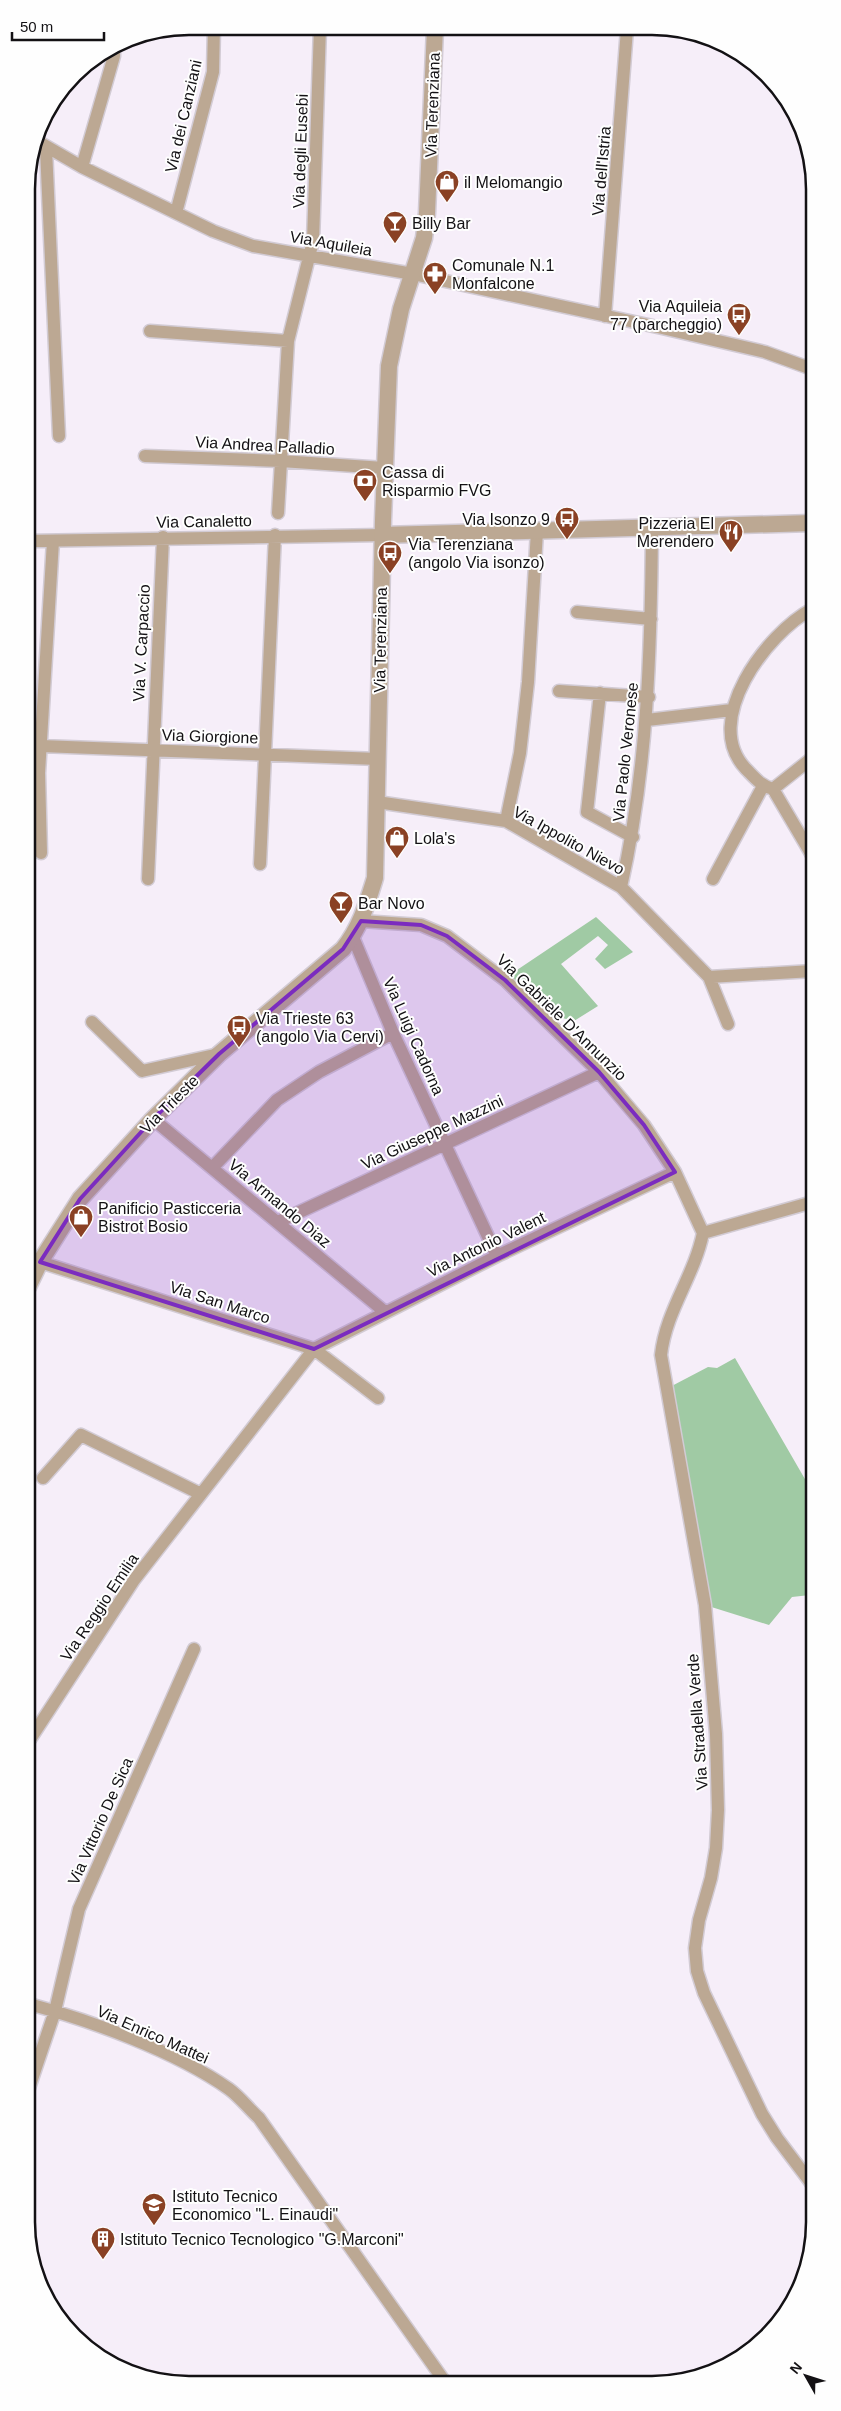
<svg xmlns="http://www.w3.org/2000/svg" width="841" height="2411" viewBox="0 0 841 2411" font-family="Helvetica,sans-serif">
<rect width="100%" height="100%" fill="#f6eef9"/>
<!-- green -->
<path fill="#a0caa4" d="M596 917 633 952 605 969 595 959 608 945 598 936 561 964 598 1006 574 1021 551 1015 508 976Z
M735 1358 813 1493 814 1597 810 1595 792 1597 769 1625 705 1605 666 1389 708 1367 717 1368Z"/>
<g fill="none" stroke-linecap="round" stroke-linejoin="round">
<defs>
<path id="minor" d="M37 141 82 167 213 231 253 246 413 274 662 328 765 352 812 369
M46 149 59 436
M82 167 114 56V47
M176 213 213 72 214 26
M605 316 627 29
M150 331 288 341
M145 456 281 461 384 468
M278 513 288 341 313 241 320 27
M27 541 382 535
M812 609C767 633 700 721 746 769 755 778 761 786 773 789L812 758
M577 612 651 619
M559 691 649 697
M600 693 587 812 633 837
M647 720 732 710
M27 755 41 746 378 759
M773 789 813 857
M377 802 506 821 621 887 709 977 728 1024
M506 821 520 753 528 682 537 531
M41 853 39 773 53 541
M260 864 275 535
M148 879 163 537
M713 879 763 786
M621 887C648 768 651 648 652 527
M361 921 421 925 447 936 505 980 599 1072 644 1125 675 1172 703 1233
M353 937 393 1033 497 1256
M709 977 813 971
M92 1022 142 1071 219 1054
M153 1119 385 1312
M212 1168 277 1100 319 1072 393 1033
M278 1222 599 1072
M703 1233C694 1277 666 1310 661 1355L705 1605 716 1734 718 1810 716 1848 711 1878 699 1920 695 1948 697 1971 704 1993 762 2114 777 2138 814 2187
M703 1233 813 1202
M40 1262 314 1349 378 1398
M43 1478 81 1435 201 1494
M29 1741 134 1580 314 1349 497 1256 675 1172
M29 2004C92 2021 175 2051 229 2089 240 2097 249 2109 259 2118L445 2382
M29 2088 55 2011 79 1909 194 1649"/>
<path id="tertiary" d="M382 535 812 523
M28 1287 40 1262 80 1199 153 1119 219 1054 343 949C360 928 367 904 375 878L383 520 389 366 401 309 424 238 427 213 435 28"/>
</defs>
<!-- minor casing -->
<use href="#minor" stroke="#d2cbd4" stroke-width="15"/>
<!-- tertiary casing -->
<use href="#tertiary" stroke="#d2cbd4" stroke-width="19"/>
<!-- minor -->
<use href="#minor" stroke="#bca893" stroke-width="12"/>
<!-- tertiary -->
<use href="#tertiary" stroke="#bca893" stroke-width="16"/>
</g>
<!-- marked area -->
<path fill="#7b2cbf" fill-opacity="0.2" stroke="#7b2cbf" stroke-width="4" stroke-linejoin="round" d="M361 921 421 925 447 936 505 980 599 1072 644 1125 675 1172 314 1349 40 1262 80 1199 153 1119 219 1054 343 949Z"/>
<!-- icons -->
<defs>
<symbol id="shop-pin" viewBox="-11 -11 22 30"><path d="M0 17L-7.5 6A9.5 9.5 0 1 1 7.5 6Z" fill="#8a4124" stroke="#fefefe"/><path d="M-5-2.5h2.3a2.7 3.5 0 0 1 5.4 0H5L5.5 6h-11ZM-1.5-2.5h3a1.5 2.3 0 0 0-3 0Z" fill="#fff"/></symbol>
<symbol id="bar-pin" viewBox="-11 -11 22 30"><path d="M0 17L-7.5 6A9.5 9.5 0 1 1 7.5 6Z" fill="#8a4124" stroke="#fefefe"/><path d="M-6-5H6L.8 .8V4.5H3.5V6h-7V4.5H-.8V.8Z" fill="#fff"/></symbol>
<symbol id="pharmacy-pin" viewBox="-11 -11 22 30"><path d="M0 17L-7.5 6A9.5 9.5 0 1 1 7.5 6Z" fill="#8a4124" stroke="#fefefe"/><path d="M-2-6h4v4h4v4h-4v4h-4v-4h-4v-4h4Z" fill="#fff"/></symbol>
<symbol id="bus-pin" viewBox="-11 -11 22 30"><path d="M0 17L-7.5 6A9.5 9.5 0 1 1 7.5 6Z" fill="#8a4124" stroke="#fefefe"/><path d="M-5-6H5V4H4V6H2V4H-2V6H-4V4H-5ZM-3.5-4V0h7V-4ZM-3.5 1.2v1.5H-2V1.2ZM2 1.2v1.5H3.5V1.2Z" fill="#fff"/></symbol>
<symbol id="bank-pin" viewBox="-11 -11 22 30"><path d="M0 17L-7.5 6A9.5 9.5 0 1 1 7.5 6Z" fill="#8a4124" stroke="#fefefe"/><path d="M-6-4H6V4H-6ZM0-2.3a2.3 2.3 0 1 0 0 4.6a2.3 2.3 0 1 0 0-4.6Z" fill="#fff"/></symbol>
<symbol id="restaurant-pin" viewBox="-11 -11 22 30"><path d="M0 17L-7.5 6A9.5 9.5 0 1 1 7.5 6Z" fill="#8a4124" stroke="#fefefe"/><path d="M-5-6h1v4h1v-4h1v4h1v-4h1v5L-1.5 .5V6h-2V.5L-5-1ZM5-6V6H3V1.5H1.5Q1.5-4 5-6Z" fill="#fff"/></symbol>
<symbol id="school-pin" viewBox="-11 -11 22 30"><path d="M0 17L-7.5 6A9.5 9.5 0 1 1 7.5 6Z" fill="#8a4124" stroke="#fefefe"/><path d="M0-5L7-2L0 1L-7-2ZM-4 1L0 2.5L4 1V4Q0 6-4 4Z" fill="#fff"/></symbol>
<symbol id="building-pin" viewBox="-11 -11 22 30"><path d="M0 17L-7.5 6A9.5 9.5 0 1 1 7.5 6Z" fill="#8a4124" stroke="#fefefe"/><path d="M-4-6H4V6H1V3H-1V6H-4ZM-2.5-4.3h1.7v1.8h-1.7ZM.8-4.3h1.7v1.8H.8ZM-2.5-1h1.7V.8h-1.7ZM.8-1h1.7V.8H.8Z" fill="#fff"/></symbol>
</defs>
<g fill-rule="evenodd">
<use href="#shop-pin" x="433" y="168" width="28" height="38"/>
<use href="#bar-pin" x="381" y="209" width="28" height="38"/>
<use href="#pharmacy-pin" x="421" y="260" width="28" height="38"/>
<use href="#bus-pin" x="725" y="301" width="28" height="38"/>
<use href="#bank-pin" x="351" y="467" width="28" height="38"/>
<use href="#bus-pin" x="553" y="505" width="28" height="38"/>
<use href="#restaurant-pin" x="717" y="518" width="28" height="38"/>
<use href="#bus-pin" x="376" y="539" width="28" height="38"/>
<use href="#shop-pin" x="383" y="824" width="28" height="38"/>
<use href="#bar-pin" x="327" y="889" width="28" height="38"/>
<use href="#bus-pin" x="225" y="1013" width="28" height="38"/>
<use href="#shop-pin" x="67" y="1203" width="28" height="38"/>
<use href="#school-pin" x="140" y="2191" width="28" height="38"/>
<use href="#building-pin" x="89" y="2225" width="28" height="38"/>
</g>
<g text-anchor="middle" stroke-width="4" stroke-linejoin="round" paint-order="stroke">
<!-- street labels -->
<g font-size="16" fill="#131114" stroke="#fefefe">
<text transform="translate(432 105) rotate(-88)" y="6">Via Terenziana</text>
<text transform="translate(183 116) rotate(-77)" y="6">Via dei Canziani</text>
<text transform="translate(300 151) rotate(-88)" y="6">Via degli Eusebi</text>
<text transform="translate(601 171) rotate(-85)" y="6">Via dell'Istria</text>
<text transform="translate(331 243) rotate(10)" y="6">Via Aquileia</text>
<text transform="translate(265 445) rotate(3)" y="6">Via Andrea Palladio</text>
<text transform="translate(204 521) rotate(-1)" y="6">Via Canaletto</text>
<text transform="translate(380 640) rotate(-89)" y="6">Via Terenziana</text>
<text transform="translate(141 643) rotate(-87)" y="6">Via V. Carpaccio</text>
<text transform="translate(210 736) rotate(2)" y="6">Via Giorgione</text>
<text transform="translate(625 752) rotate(-84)" y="6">Via Paolo Veronese</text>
<text transform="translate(569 840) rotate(29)" y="6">Via Ippolito Nievo</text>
<text transform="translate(562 1017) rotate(44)" y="6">Via Gabriele D'Annunzio</text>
<text transform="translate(414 1036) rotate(66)" y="6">Via Luigi Cadorna</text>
<text transform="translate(169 1104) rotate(-45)" y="6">Via Trieste</text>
<text transform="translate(432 1132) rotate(-25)" y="6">Via Giuseppe Mazzini</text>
<text transform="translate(280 1203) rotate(40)" y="6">Via Armando Diaz</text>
<text transform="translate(486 1244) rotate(-26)" y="6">Via Antonio Valent</text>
<text transform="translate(220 1302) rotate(18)" y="6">Via San Marco</text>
<text transform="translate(99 1607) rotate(-56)" y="6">Via Reggio Emilia</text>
<text transform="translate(697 1722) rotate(-94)" y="6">Via Stradella Verde</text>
<text transform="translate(100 1821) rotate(-66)" y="6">Via Vittorio De Sica</text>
<text transform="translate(153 2034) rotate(24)" y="6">Via Enrico Mattei</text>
</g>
<!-- poi labels -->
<g font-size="16" fill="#131114" stroke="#fefefe" text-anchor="start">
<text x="464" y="188">il Melomangio</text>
<text x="412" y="229">Billy Bar</text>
<text x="452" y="271">Comunale N.1<tspan x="452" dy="18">Monfalcone</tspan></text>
<text x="722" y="312" text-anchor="end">Via Aquileia<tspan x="722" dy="18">77 (parcheggio)</tspan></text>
<text x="382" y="478">Cassa di<tspan x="382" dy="18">Risparmio FVG</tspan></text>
<text x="550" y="525" text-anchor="end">Via Isonzo 9</text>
<text x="714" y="529" text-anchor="end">Pizzeria El<tspan x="714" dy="18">Merendero</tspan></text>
<text x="408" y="550">Via Terenziana<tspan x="408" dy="18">(angolo Via isonzo)</tspan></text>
<text x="414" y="844">Lola's</text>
<text x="358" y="909">Bar Novo</text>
<text x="256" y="1024">Via Trieste 63<tspan x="256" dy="18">(angolo Via Cervi)</tspan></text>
<text x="98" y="1214">Panificio Pasticceria<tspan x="98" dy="18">Bistrot Bosio</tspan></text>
<text x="172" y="2202">Istituto Tecnico<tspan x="172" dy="18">Economico "L. Einaudi"</tspan></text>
<text x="120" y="2245">Istituto Tecnico Tecnologico "G.Marconi"</text>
</g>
</g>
<!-- crop -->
<path d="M0 0H841V2411H0ZM189 35H652A154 154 0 0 1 806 189V2222A154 154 0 0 1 652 2376H189A154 154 0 0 1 35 2222V189A154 154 0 0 1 189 35Z" fill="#fefefe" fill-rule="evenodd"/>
<path fill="none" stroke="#131114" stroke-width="2.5" d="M189 35H652A154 154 0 0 1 806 189V2222A154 154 0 0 1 652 2376H189A154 154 0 0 1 35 2222V189A154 154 0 0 1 189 35Z"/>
<!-- north arrow -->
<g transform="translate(806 2376) rotate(309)" stroke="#fefefe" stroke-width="4" paint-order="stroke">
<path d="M0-4L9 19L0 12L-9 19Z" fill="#131114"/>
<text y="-8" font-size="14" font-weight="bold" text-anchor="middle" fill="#131114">N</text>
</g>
<!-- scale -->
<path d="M12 32v8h92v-8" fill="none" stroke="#131114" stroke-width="2.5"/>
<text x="20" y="32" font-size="15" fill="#131114" stroke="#fefefe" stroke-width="4" paint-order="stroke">50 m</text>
</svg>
